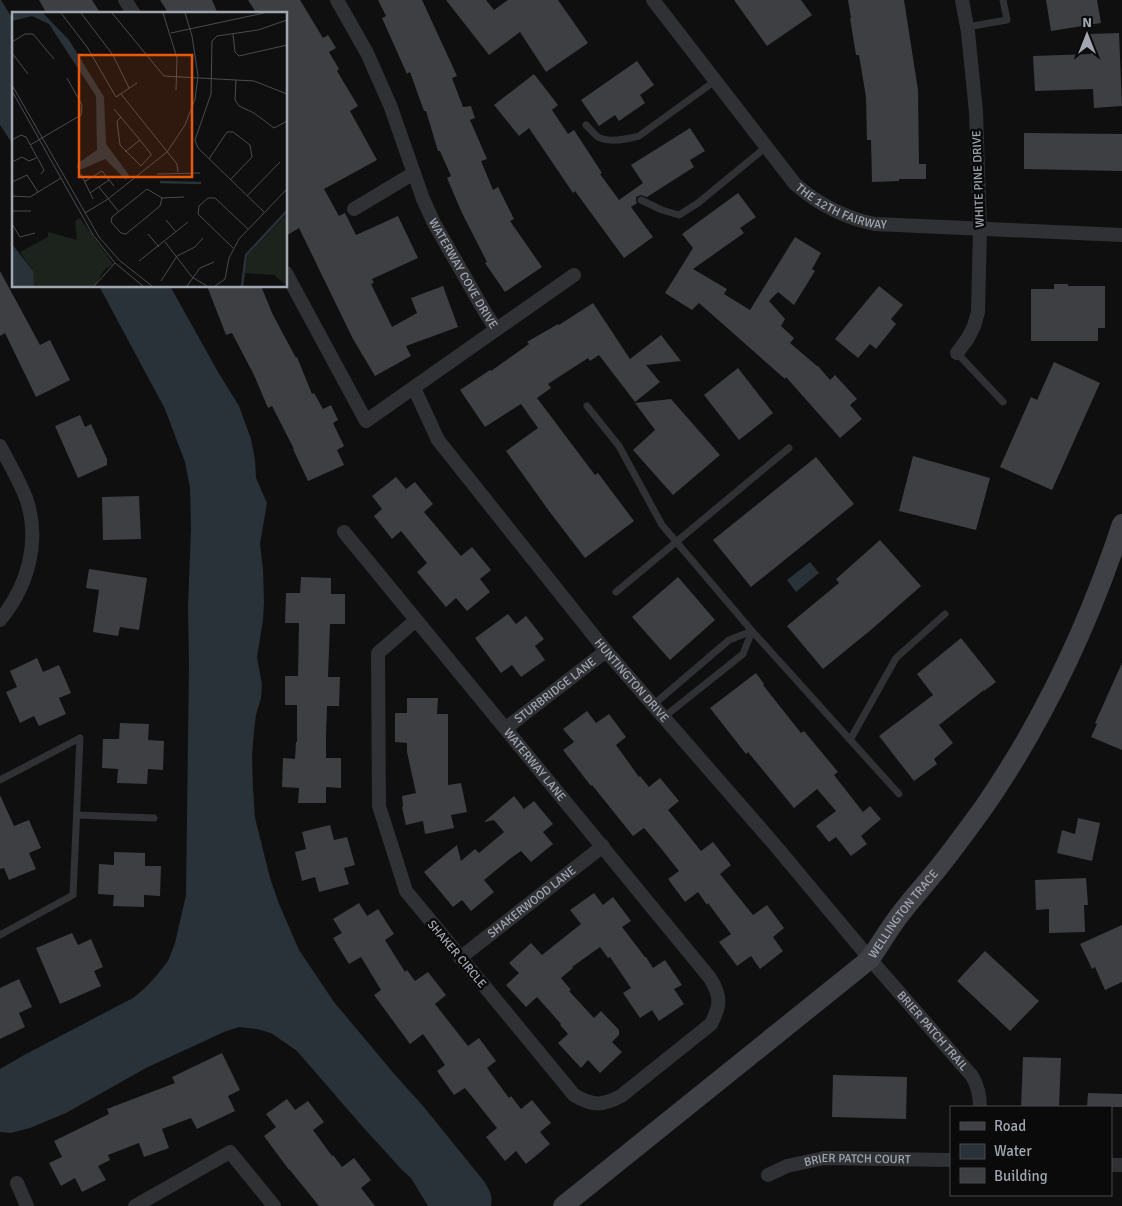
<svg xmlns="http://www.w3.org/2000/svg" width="1122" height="1206" viewBox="0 0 1122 1206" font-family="Signika,sans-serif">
<rect width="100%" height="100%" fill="#0f0f10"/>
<!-- water -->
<path fill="#293238" d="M0 0H1L14 21V146L0 125Z
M99 286H170L218 372 239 406 251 439 255 460 256 478 267 503 260 544 263 570 264 602 263 620 257 657 262 685 261 698 256 715 254 731 252 756 253 789 255 818 270 878 279 904 299 950 334 1002 396 1076 423 1106 483 1180C489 1189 493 1195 491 1206H428L411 1178 402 1170 362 1126 297 1051 271 1033 257 1029 239 1027 224 1032 146 1068 66 1113 30 1128 11 1133 0 1132V1069L26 1054 133 998 145 988 157 975 168 961 175 943 186 895 189 664 188 607 191 529 190 488 185 462 165 409Z
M810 562 819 573 796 592 787 580Z"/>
<!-- building -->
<path fill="#3e3f43" d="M39 0H92L101 14H47Z
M160 0H212L218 14H169Z
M248 0H300L323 38 328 35 336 48 329 52 339 69 337 71 358 106 350 111 377 160 324 189 339 216 345 213 356 235 398 216 418 258 372 279 374 283 371 284 392 327 417 313 411 298 443 286 458 327 406 346 411 356 375 376 353 339 299 228 286 236V14H257Z
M378 0H422L457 76 452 78 463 107 471 106 475 118 470 120 487 159 481 161 493 190 498 187 514 219 510 221 542 267 505 292 485 263 487 262 462 213 447 178 451 176 440 151H438L426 111H424L410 72 407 74 382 18 386 16Z
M446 0H486L494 10 508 0H558L588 43 546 72 520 32 489 55Z
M734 0H801L812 15 767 46Z
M848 0H904L918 90 919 164H926V179H899V181L872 182 871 140H867L866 97 859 55H856L850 18H851Z
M1046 0H1097L1101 23 1051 31Z
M1119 33 1122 106 1094 108 1093 89 1035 91 1033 56 1091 54 1090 34Z
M637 61 654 85 640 95 645 103 619 121 615 115 599 126 581 100Z
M534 74 558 105 552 110 568 134 574 130 602 173 600 174 619 200 643 183 631 165 690 128 705 151 690 160 694 167 647 197 641 195 636 197V201L637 203 631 207 653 237 624 258 575 191 573 193 529 128 519 136 494 105Z
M1024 133 1122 134V171L1024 169Z
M738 193 756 217 740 228 744 233 693 269 727 289 724 294 750 310 795 237 821 253 812 269 815 271 794 305 778 292 769 301 785 319 781 326 794 338 790 343 817 366H818L830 380 835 375 857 399 850 405 862 419 840 438 786 377 785 379 699 303 692 310 665 293 693 248 682 234Z
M0 271 40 345 50 340 70 380 36 397 5 333 0 336Z
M1054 284H1068V286H1105V328H1098V341H1031V289H1054Z
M207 286H261L273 315 296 358 297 357 312 394 314 393 323 409 331 405 338 420 333 423 344 446 337 450 344 465 308 481 293 449H294L272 406 268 408 254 375 232 333 226 335Z
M879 286 903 305 891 319 896 324 876 349 870 344 858 358 835 339Z
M593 303 630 359 661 335 681 361 646 365 660 382 635 402 599 355 590 361 588 358 548 384 551 388 537 398 595 475 598 473 634 521 585 558 549 511 506 451 538 428 521 404 485 427 460 390 490 370 491 371 529 344 527 342 558 324 559 325Z
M1054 362 1100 383 1052 490 1000 467 1031 397 1037 400Z
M738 368 773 413 739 440 704 395Z
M671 399 720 455 673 495 633 450 655 430 635 403Z
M80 415 85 427 91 424 107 459V465L78 478 55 426Z
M913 456 990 478 976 530 899 511Z
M816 457 854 504 751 587 713 540Z
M396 477 406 489 415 482 433 504 424 512 461 556 472 547 491 570 480 579 490 592 467 611 456 598 446 607 417 572 427 563 401 531 392 539 374 516 382 509 372 496Z
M139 496 141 539 103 540 102 497Z
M880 540 921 586 872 629 823 669 787 626 839 583 836 579Z
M89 569 147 578 139 630 120 627 118 636 93 632 99 590 86 588Z
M301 577 331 578V594H345V624H330L328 677H340L339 706H327L326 735V758H341V788L326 787V803H298L299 788 282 787 283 758 295 759 296 742H297V705H285V676H298L299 623H285L286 593H300Z
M678 577 715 620 670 660 632 617Z
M508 614 516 624 526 616 544 639 535 646 545 660 521 677 512 665 501 673 475 638Z
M961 638 996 682 984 691V690L939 725 953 743 934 759 937 764 914 781 879 736 933 695 917 674Z
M37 658 43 672 59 665 71 693 59 698 66 714 39 726 34 716 20 723 6 692 17 687 10 671Z
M1122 663V750L1091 737 1097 724 1095 723Z
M756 673 764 684 763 685 801 733 804 731 838 772 834 775 863 812 870 806 881 819 861 836 867 844 851 856 836 837 829 842 816 826 836 811 817 789 794 808 748 752 746 754 710 708Z
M407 698H438L437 714H448V785L461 783 467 812 451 815 454 828 425 834 423 821 406 825 402 807H403L402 796 416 793 407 752V743L395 742V713H407Z
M587 711 596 723 609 714 626 737 616 745 639 777 640 776 649 787 660 778 679 801 668 810 701 851 713 842 731 865 720 874 753 915 767 905 784 928 773 937 783 951 760 969 751 956 737 966 719 942 731 934 708 903 707 905 698 892 685 902 668 879 679 871 655 841 644 828 633 836 592 785 591 786 563 750 574 742 563 729Z
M120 723 149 724 148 740 164 741 163 770 148 769 147 784 117 783 118 769 102 768 103 739H119Z
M0 795 14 826 29 820 41 848 29 853 36 869 9 880 4 868 0 869Z
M514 796 524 809 534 801 553 824 543 832 553 844 531 862 521 851 511 858 484 880 494 892 471 911 462 900 453 907 424 872 457 845 461 861 475 849 479 853 504 832 494 820 484 822Z
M1078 818 1100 823 1092 861 1057 853 1062 830 1075 834Z
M330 825 334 840 347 837 355 865 344 868 349 884 319 892 315 877 302 881 295 852 306 849 302 832Z
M114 852 145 853V866H161L160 896 144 895V907L113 906 114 895 98 894 99 864 114 865Z
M1086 878 1088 905H1084L1085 932 1049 933V909L1036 910 1035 880Z
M594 893 603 905 613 897 631 921 622 927 645 957H646L653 968 665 960 682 985 674 989 684 1004 659 1021 652 1010 640 1018 623 993 631 988 610 957 608 958 600 947 572 967 573 968 561 978 571 990 569 991 594 1018 601 1011 619 1030V1035L612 1042 622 1052 600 1073 588 1060 581 1068 558 1043 568 1034 560 1025 561 1024 537 997 526 1007 506 985 519 973 509 963 531 943 542 955 581 924 570 910Z
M359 903 367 916 378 909 394 934 385 940 405 972 407 970 415 981 428 972 446 995 435 1004 468 1046 479 1038 496 1061 487 1068 509 1098 511 1096 521 1109 532 1100 551 1123 540 1132 550 1144 526 1164 516 1151 505 1161 486 1137 497 1128 465 1088 454 1095 437 1071 445 1065 423 1034 410 1044 374 995 381 990 361 957 349 964 333 938 342 933 333 919Z
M1122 925V982L1105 990 1095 967 1092 969 1080 944Z
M72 933 78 945 91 939 103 967 94 971 101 986 60 1004 36 948Z
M985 951 1039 1001 1010 1031 957 981Z
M19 979 32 1007 19 1013 25 1027 0 1039V988Z
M222 1053 240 1090 228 1096 235 1111 197 1129 191 1118 162 1129 169 1148 144 1157 139 1143 108 1155 110 1160 98 1166 106 1180 82 1192 75 1178 61 1186 49 1163 62 1157 54 1141 109 1114 107 1109 175 1083 172 1077Z
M1023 1057 1061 1058 1059 1107H1021Z
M833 1075 907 1077 906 1119 832 1117Z
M1088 1093 1122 1094V1107H1087Z
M287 1099 295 1110 308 1101 324 1122 313 1130 332 1156 333 1155 342 1167 354 1158 371 1180 361 1188 375 1206H319L289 1169V1170L264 1136 276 1127 266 1114Z"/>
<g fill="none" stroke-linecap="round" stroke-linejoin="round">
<!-- lane -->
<path stroke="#303135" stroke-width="7" d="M967 27 1007 20 1003 0
M586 125C590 129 594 134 598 137 609 143 628 139 639 136L715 81
M641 200 662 210 679 215 698 203 766 147
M957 353 1003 402
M587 406 619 446 662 525 752 631 899 794
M616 592 789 448
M653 705 729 640 752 631 743 654 664 717
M850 740 896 658 945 614
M0 780 80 738 73 895 0 935
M77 815 154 818"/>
<!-- street -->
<g stroke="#303135" stroke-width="14">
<path d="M125 0 134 14"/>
<path id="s1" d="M337 0 367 53 390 105 423 199 434 223 485 312 496 329"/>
<path id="s2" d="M653 0 795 184C818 204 845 218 875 224L1122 235"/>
<path d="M354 209 414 173"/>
<path d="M286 273 366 421 574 275"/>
<path d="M957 353 968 338 974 326 978 312 980 229 976 112 968 32 962 0"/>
<path id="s3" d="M414 388 438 440 606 651 774 844 870 959 972 1076C978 1086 980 1095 980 1107"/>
<path d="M0 446C9 463 19 480 26 498 41 541 28 586 0 620"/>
<path id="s4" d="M344 532 710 978C721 996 721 1005 711 1024L621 1096C602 1106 592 1106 574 1095L406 891 379 806 378 653 416 620"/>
<path id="s5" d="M506 728 606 651"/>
<path id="s6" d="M460 958 603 846"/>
<path d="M1111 1165H1122"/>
<path id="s7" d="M768 1175 787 1166 824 1158 951 1160"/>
<path d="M17 1183 27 1206"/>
<path d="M135 1206 230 1152 274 1206"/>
</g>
<!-- secondary -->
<path stroke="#3e4045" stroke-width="20" id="s8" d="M563 1206 870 959C881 943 890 927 902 912 915 895 930 879 943 862 957 844 971 825 984 807 1044 720 1089 624 1122 524"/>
</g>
<g text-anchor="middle" stroke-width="5" stroke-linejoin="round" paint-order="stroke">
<!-- street labels -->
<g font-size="12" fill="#a0a7b1" stroke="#0a0a0b">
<text transform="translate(978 179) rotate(-92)" y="4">WHITE PINE DRIVE</text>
<text dy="4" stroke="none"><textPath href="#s2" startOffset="285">THE 12TH FAIRWAY</textPath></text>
<text dy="4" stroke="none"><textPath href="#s1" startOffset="302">WATERWAY COVE DRIVE</textPath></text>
<text dy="4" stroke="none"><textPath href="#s3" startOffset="366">HUNTINGTON DRIVE</textPath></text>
<text dy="4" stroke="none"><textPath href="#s5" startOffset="62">STURBRIDGE LANE</textPath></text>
<text dy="4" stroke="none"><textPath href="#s4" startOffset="301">WATERWAY LANE</textPath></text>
<text dy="4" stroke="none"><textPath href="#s6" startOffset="91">SHAKERWOOD LANE</textPath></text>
<text dy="4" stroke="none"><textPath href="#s8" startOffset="450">WELLINGTON TRACE</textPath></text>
<text transform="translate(457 954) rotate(50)" y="4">SHAKER CIRCLE</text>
<text dy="4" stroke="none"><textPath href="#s3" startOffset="828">BRIER PATCH TRAIL</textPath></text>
<text dy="4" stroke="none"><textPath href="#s7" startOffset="92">BRIER PATCH COURT</textPath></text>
</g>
</g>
<!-- overview -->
<g transform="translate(12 12)">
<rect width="275" height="275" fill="#0f0f10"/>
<path d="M275 202V274L262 263 232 261 236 243ZM68 206 101 252 91 259 83 274H21V259L8 240 36 225V220L65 228 63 209Z" fill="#1c231c"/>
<path d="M0 1H31L57 28 92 85 94 132 117 163 114 168 93 147 70 157 65 156 66 151 85 138 84 84 37 12 20 4 0 9ZM0 232 21 259 22 274H0Z" fill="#293238"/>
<path fill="none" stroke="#293238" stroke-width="2.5" d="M148 170 189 171M230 274 234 243 275 199"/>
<path fill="none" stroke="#494c50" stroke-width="1" d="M49 1 75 35 104 85 125 71M69 1 101 43 117 76M100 1 152 64 242 69 275 82M151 1 165 46 164 78M159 21 252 1M221 22 223 40 227 44 275 33M0 30 13 22H21L42 47M0 41 16 62M224 68 223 88 227 94 242 101 262 116 275 109M0 73 87 225 107 248 140 274M0 79 81 223 103 251 131 274M109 82 165 152 166 160M102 97 128 128 139 142V143L129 154 108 133 105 109 109 105M0 128 9 123 14 125 32 158 29 162M18 133 69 103 70 93 55 66M113 140 128 128M197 147 215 120H221L238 133 240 145 218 168M0 150 10 145 17 149 24 146M69 162 81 187M145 162 188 161M0 170 15 163 26 180M72 170 90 159 102 174M87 175 106 199M78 181 97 168M0 184 18 185 49 166M235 184 268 150M150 186 148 194 114 222 109 221 99 210 100 205 135 177 150 186 172 185M0 199H19M252 200 186 136 183 128 199 82 200 29 205 24 246 18 275 8M73 201 96 187 155 140 173 113 183 87 186 64 180 24 173 1M154 208 164 220M0 212 8 225 23 221M136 222 147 235M153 230 180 265 195 274M221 236 186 202 187 194 196 186H203L236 217M127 249 176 210M149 269 165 244 183 235 191 226M82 274 103 251M175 274 188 256 202 250M203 274 213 267 217 246 227 227 275 177"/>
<path fill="#e8590c" fill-opacity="0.15" stroke="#e8590c" stroke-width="2.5" d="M67 43H180V165H67Z"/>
<rect width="275" height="275" fill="none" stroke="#a0a7b1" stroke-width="2.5"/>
</g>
<!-- legend -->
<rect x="950" y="1106" width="162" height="90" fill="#0a0a0b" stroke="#46494d"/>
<rect x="960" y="1122" width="25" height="8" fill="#3e4045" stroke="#46494d"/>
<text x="994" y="1131" font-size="15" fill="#a0a7b1">Road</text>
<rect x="960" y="1144" width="25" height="15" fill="#293238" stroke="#46494d"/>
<text x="994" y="1156" font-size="15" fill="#a0a7b1">Water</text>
<rect x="960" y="1168" width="25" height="15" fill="#3e3f43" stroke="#46494d"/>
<text x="994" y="1181" font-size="15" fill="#a0a7b1">Building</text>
<!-- north arrow -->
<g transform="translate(1087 35)" stroke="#0a0a0b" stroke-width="4" paint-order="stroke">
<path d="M0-4L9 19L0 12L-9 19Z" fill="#a0a7b1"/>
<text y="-8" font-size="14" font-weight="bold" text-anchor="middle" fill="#a0a7b1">N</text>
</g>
</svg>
